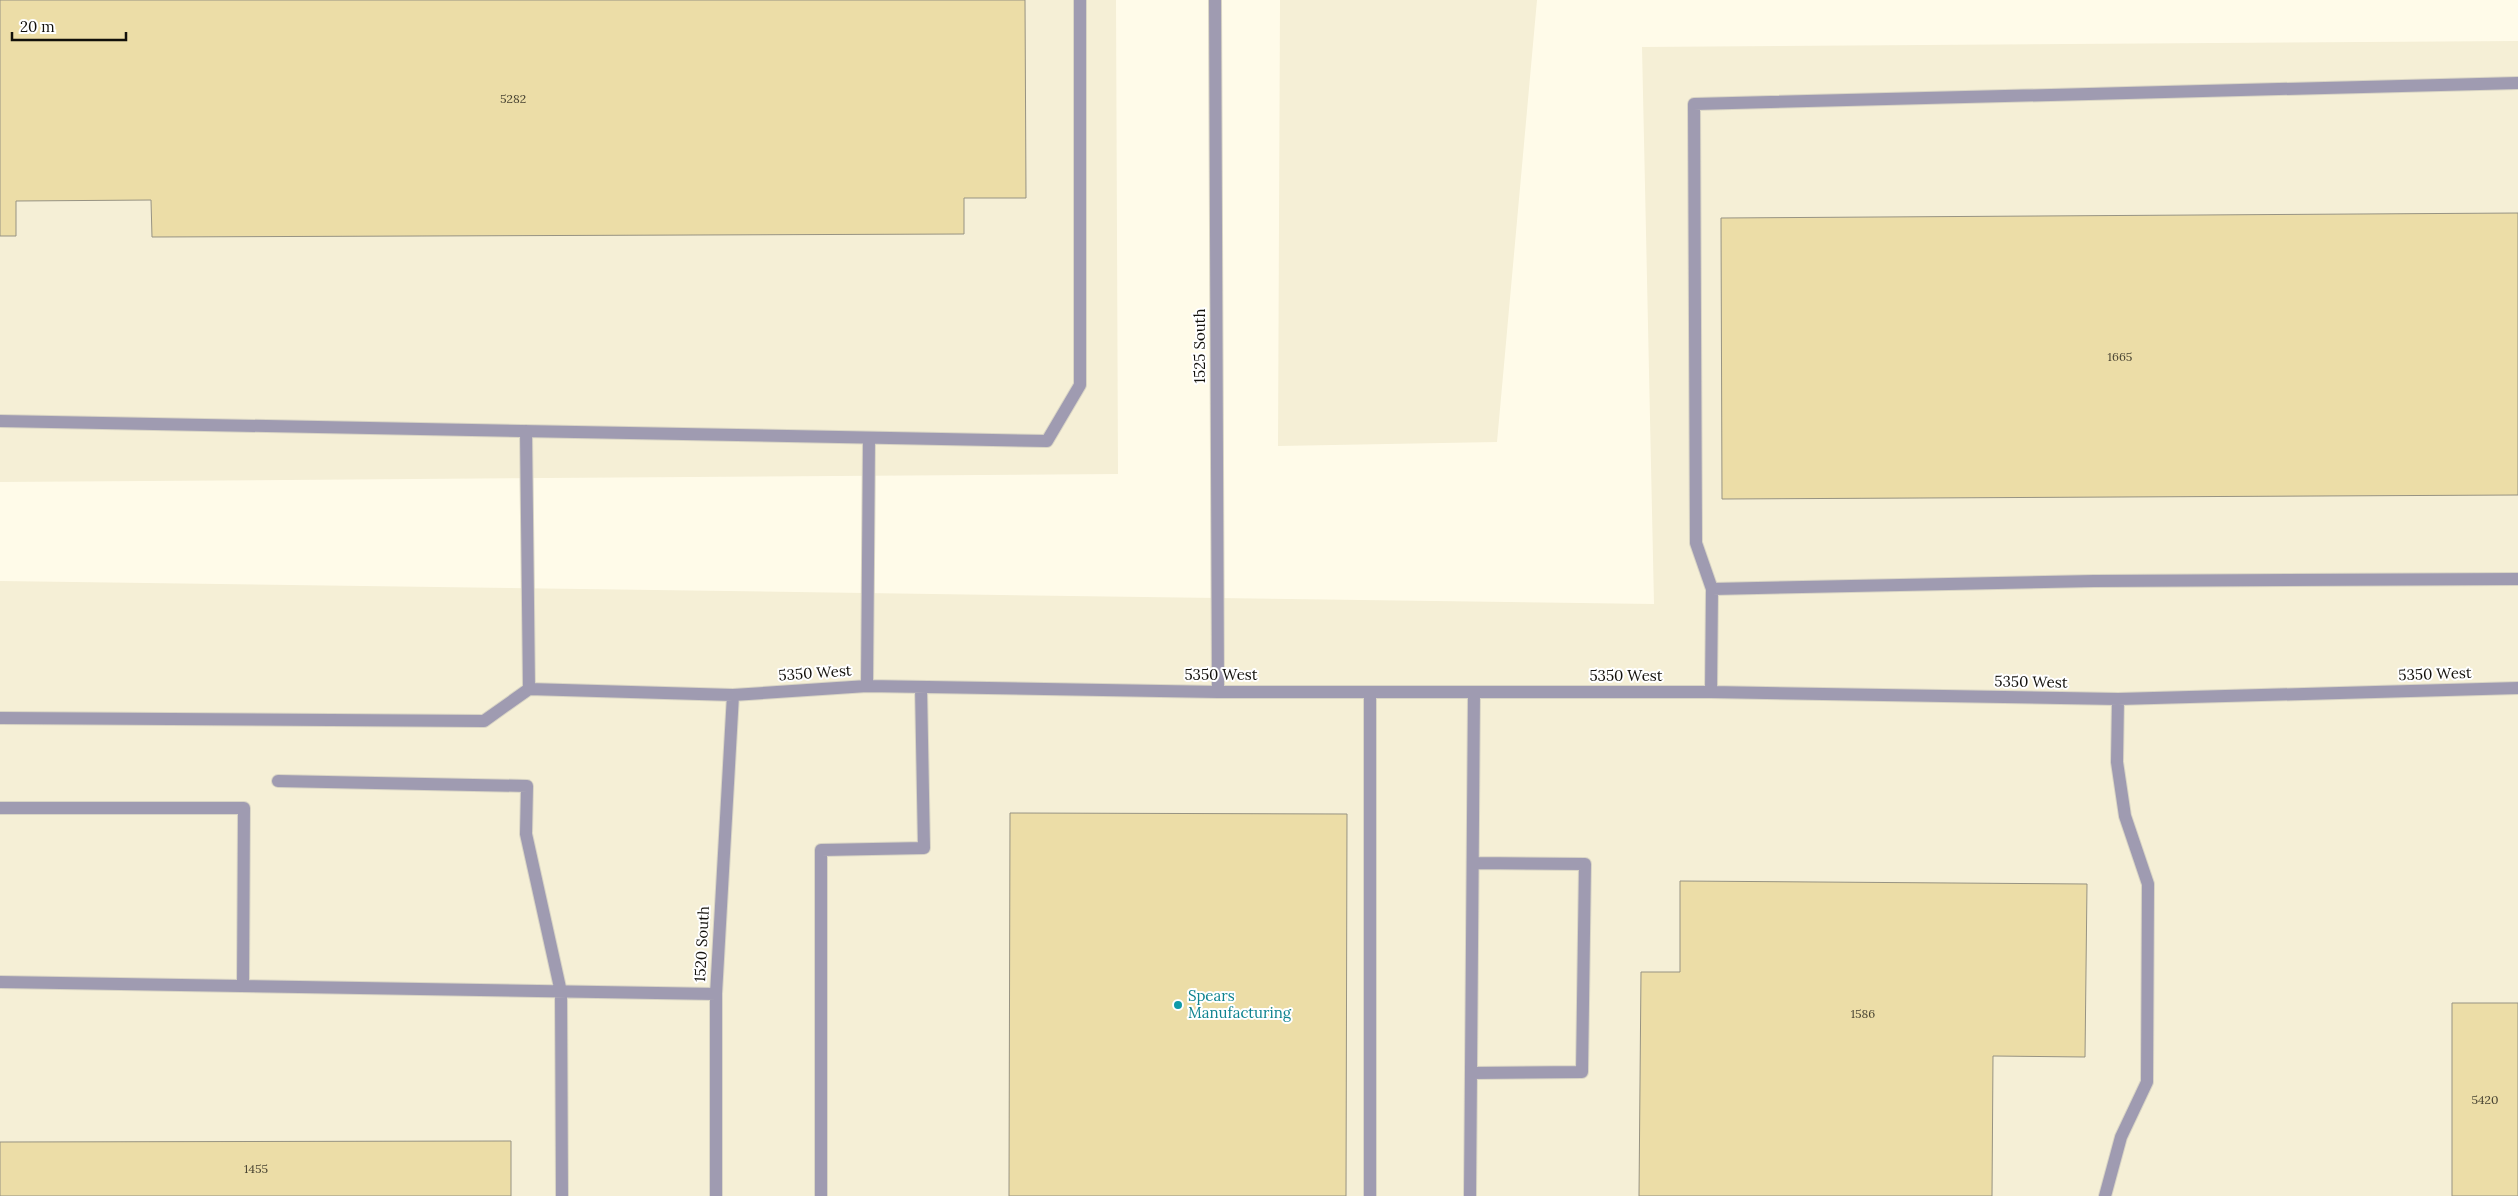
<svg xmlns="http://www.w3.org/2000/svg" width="2518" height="1196" viewBox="0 0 2518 1196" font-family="Lora,serif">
<rect width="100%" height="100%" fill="#fffbe9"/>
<!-- built -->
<path fill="#f5efd6" d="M0 0H1116L1118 474 0 482Z
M1280 0H1537L1497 442 1278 446Z
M2518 41V1196H0V581L1654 604 1642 47Z"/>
<!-- building -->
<path fill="#ecdda7" stroke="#979383" d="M0 0H1025L1026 198H964V234L152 237 151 200 16 201V236H0Z
M2518 213V495L1722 499 1721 218Z
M1010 813 1347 814 1346 1196H1009Z
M1680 881 2087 884 2085 1057 1993 1056 1992 1196H1639L1641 972H1680Z
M2452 1003H2518V1196H2452Z
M511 1141V1196H0V1142Z"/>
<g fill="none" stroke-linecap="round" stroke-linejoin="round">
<defs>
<path id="minor" d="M1215 0 1218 692
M0 421 1047 441 1080 385V0
M526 431 529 689 733 695 867 686 1218 692H1711L2118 699 2518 688
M1712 589 1696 543 1694 104 2518 83
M867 686 869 438
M1370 692V1196
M1711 692 1712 589 2094 581 2518 579
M0 718 484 721 529 689
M278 781 527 786 526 834 561 992 562 1196
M0 808H244L243 986
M0 982 716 994
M1471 1073 1582 1072 1585 864 1473 863
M716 1196V994L733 695
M821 1196V850L924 848 921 687
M1470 1196 1474 692
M2105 1196 2121 1137 2147 1082 2148 884 2125 816 2117 762 2118 699"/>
</defs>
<!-- minor casing -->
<use href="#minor" stroke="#d9d5c5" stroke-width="14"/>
<!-- minor -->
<use href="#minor" stroke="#9f9bb1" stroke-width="12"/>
</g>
<!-- markers -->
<circle fill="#0f9aa8" stroke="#fff" stroke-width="2" cx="1178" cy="1005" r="5"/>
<g text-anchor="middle" stroke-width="4" stroke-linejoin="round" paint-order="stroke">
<!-- number labels -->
<g font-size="12" fill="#484332">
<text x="513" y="103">5282</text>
<text x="2120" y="361">1665</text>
<text x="1863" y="1018">1586</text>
<text x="2485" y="1104">5420</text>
<text x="256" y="1173">1455</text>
</g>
<!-- street labels -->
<g font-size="15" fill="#12100b" stroke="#fff">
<text transform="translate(1200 346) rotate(-90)" y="5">1525 South</text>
<text transform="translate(815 673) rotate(-4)" y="5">5350 West</text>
<text transform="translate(2435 674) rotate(-2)" y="5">5350 West</text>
<text x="1221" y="680">5350 West</text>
<text x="1626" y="681">5350 West</text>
<text transform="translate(2031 682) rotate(1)" y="5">5350 West</text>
<text transform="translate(702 944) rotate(-87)" y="5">1520 South</text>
</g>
<!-- culture labels -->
<g font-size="15" fill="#0d838f" stroke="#fff" text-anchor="start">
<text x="1188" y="1001">Spears<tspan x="1188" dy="17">Manufacturing</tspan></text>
</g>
</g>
<!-- scale -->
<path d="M12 32v8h114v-8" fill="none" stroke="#12100b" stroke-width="2.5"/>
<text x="20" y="32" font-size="15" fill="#12100b" stroke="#ffffff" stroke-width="4" paint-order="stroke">20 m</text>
</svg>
